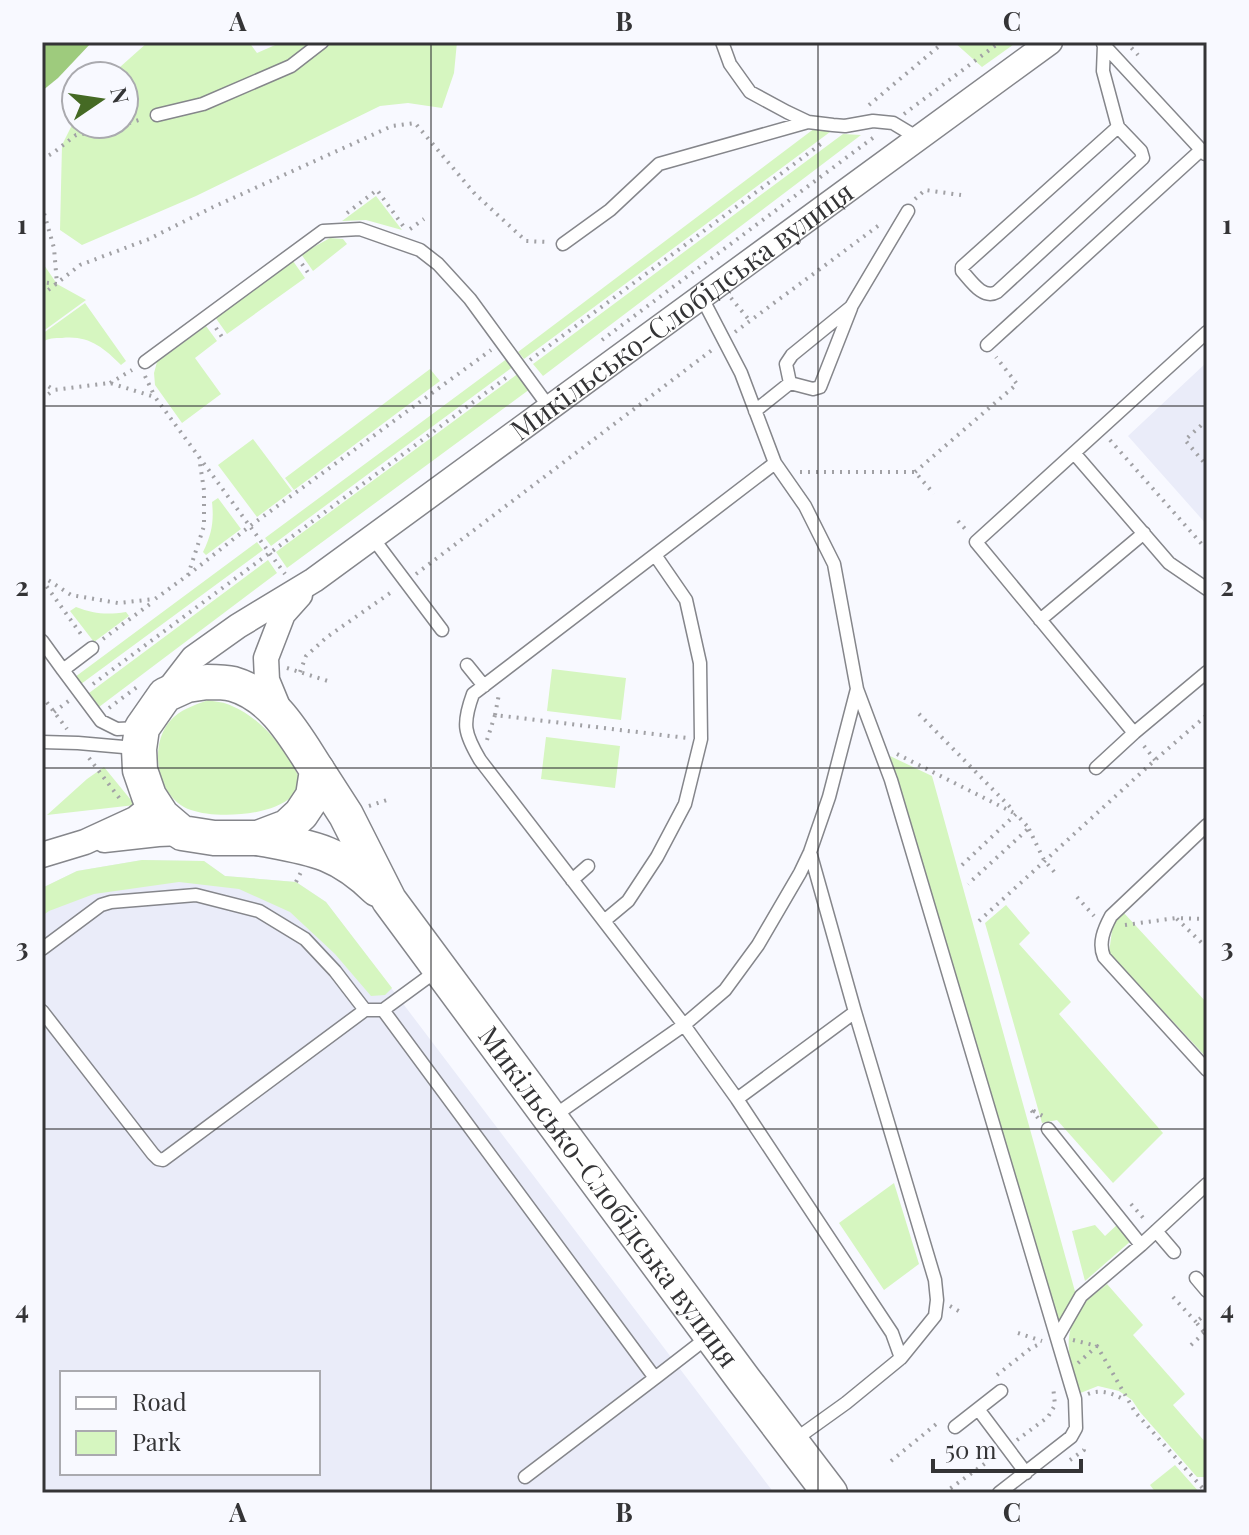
<svg xmlns="http://www.w3.org/2000/svg" width="1249" height="1535" viewBox="0 0 1249 1535" font-family="'Playfair Display',serif">
<rect width="100%" height="100%" fill="#f8f9ff"/>
<!-- built -->
<path fill="#eaecf9" fill-rule="evenodd" d="M1207 362V525L1128 436Z
M142 860 204 861 225 876 296 882 326 902 774 1493H42V888L77 871ZM62 1373H318V1473H62Z"/>
<!-- green -->
<path fill="#d6f6c0" d="M148 42H249L257 53 282 42H457L454 73 442 108 408 103 380 106 196 196 82 245 60 230 62 145 76 117V124H124V76H110Z
M954 42H1017L982 67Z
M815 128 830 132 524 359 518 352Z
M843 134 861 135 543 376 533 364Z
M376 196 402 230 366 220 342 221Z
M330 238 343 239 347 244 313 271 301 254Z
M293 261 305 278 227 334 215 317Z
M42 262 57 284 86 300 42 332Z
M85 303 126 361 121 365C103 347 88 335 62 338 54 338 49 338 42 342V334Z
M206 326 217 341 195 358 221 394 182 423 155 385 154 373 157 362Z
M508 358 514 366 271 546 265 538Z
M430 369 440 381 294 490 285 478Z
M519 373 530 389 287 568 276 552Z
M253 439 292 491 257 517 218 465Z
M218 498 241 529 206 555 203 552C212 534 214 521 212 502Z
M257 542 263 550 81 684 75 677Z
M268 560 277 573 99 707 89 693Z
M76 607C94 614 107 615 126 612L129 616 94 642 70 611Z
M552 669 626 678 621 720 547 711Z
M208 700C216 702 225 702 232 706 264 720 285 749 300 779 298 784 295 792 292 796 273 816 216 819 191 810 157 799 148 746 170 721 179 710 195 705 208 700Z
M546 737 620 746 615 788 541 779Z
M890 756 932 776 1076 1295 1059 1326Z
M104 767 135 805 47 815 87 779Z
M142 860 204 861 225 876 296 882 326 902 392 988 385 995 371 996 335 954 290 912 239 889 179 882 94 894 49 911 42 916V888L77 871Z
M1006 905 1030 933 1019 944 1071 1002 1059 1014 1163 1133 1113 1183 1057 1120 1042 1123 985 923Z
M1124 913 1207 1003V1058L1109 953 1113 923Z
M894 1183 919 1264 884 1290 839 1223Z
M1118 1224 1132 1240 1085 1281 1072 1231 1095 1225 1105 1236Z
M1107 1284 1143 1325 1133 1335 1185 1394 1173 1405 1207 1444V1477H1197L1140 1412 1132 1400 1119 1391 1098 1386 1078 1394C1070 1360 1060 1336 1082 1306 1088 1298 1099 1291 1107 1284Z
M1175 1465 1200 1493H1156L1150 1485Z"/>
<!-- water -->
<path fill="#9ecb7d" d="M42 42H92L58 78 42 91Z"/>
<g fill="none" stroke-linecap="round" stroke-linejoin="round">
<defs>
<path id="lane" d="M722 42 730 64 750 92 787 112 808 122 833 125 845 126 873 121 893 123 918 138
M1103 44 1205 154
M1104 45 1103 71 1118 127 1141 151 1143 158 997 292C983 300 971 281 962 271V267L1118 127
M157 115 203 104 291 66 322 42
M563 244 610 210 659 164 808 122
M701 296 741 373 775 463 805 506 834 564 857 689 891 780 1075 1399 1076 1428 1071 1437 999 1493
M987 345 1201 150
M145 362 323 231 360 229 420 250 438 264 470 299 549 407
M790 383 813 389 820 387 851 308
M755 411 790 383 786 364 792 355 851 307 908 211
M1074 453 1169 563 1207 589
M775 463 473 694C462 724 464 733 480 760L684 1025 737 1099 892 1333 901 1358
M372 537 442 630
M1040 620 1144 533
M42 641 63 670 92 648
M467 665 484 686
M63 670 101 721 117 729 140 728
M1134 733 1207 672
M42 742 78 743 135 748
M1096 768 1134 733 976 542 1207 332
M1207 825 1111 916C1104 929 1098 943 1104 957L1207 1070
M572 880 588 866
M604 921 628 901 657 857 685 804 701 739 700 663 686 600 655 555
M42 949 101 905 111 902 196 895 259 911 305 939 335 971 365 1010
M383 1010 655 1378 708 1337
M42 1011 153 1154 158 1159 163 1160 365 1010H383L439 969
M737 1099 855 1012 810 852
M551 1118 684 1025 725 990 758 945 800 873 810 852 829 797 857 689
M1048 1129 1141 1245
M1156 1231 1174 1252
M1196 1278 1207 1291
M1058 1336 1081 1296 1141 1245 1207 1184
M1001 1391 978 1409 1026 1473
M955 1427 978 1409
M793 1441 846 1403 901 1358 935 1316 937 1300 935 1280 855 1012
M525 1477 655 1378"/>
<g id="street">
<path id="s1" d="M166 693 193 658 238 626 314 580 1050 42"/>
<path d="M281 714 267 680 266 658 283 614 300 595"/>
<path d="M104 840 158 834 182 833"/>
<path d="M42 855 85 842 135 819 145 811 149 796"/>
</g>
<g id="secondary">
<path d="M207 682C216 682 225 682 233 684 274 696 295 736 317 770L313 796 301 814 287 827 258 838H214L182 833 162 816 149 796 140 770 139 749 142 728 165 695 187 685Z"/>
<path id="s2" d="M317 770 346 815 389 900 744 1380 830 1493"/>
<path d="M258 838C311 848 337 850 377 889"/>
</g>
</defs>
<!-- lane casing -->
<use href="#lane" stroke="#85868b" stroke-width="15"/>
<!-- street casing -->
<use href="#street" stroke="#85868b" stroke-width="27"/>
<!-- secondary casing -->
<use href="#secondary" stroke="#85868b" stroke-width="37"/>
<!-- path -->
<path stroke="#a1a1a5" stroke-width="4" stroke-dasharray="2 6" stroke-linecap="butt" d="M1126 42 1138 55
M869 105 944 42
M904 114 1000 42
M42 159 53 153 76 135 110 129 142 119
M915 199 925 190 961 195
M42 206 54 248 57 284 42 282
M347 213 377 190 404 227
M410 229 424 219
M302 264 311 277
M42 295 80 265 149 239 211 208 392 126 415 123 475 194 526 241 548 242
M731 298 750 321
M216 328 224 340
M735 332 882 223
M602 340 874 137
M530 360 825 141
M145 376 155 397
M42 382 54 390 110 383 155 397 285 574
M110 383 132 370
M42 399 54 390
M1207 420 1185 440 1207 466
M1110 440 1207 550
M800 472H915L934 494
M915 472 1017 384 996 357
M958 521 967 531
M416 574 712 350
M188 575 250 526 491 350
M42 576 71 595 118 603 155 599 188 575 204 526V490L199 457
M42 580 83 637
M103 639 154 601
M287 668 331 682
M300 672 306 656 327 637 393 591
M93 684 507 377
M42 696 67 729
M109 708 137 687
M54 712 70 700
M919 714 1012 809
M495 715 499 694
M487 740 495 715 687 738
M1144 746 1155 760
M897 754 1016 814
M89 758 120 799
M369 806 390 799
M1029 829 1044 860 1056 874
M962 865 1016 814 1029 828 968 884
M296 882 301 872
M1077 897 1094 916
M1207 919 1176 918 1207 948
M979 921 1155 760 1207 715
M1125 925 1176 918
M1038 1118 1030 1109 1043 1116
M1131 1204 1146 1221
M1173 1297 1196 1322
M950 1306 962 1313
M1207 1313 1196 1322 1207 1336
M1018 1333 1042 1341
M1073 1340 1097 1346 1135 1412 1207 1493
M1191 1345 1204 1333
M1078 1363 1097 1346
M997 1375 1031 1348 1042 1343
M1088 1394C1101 1389 1112 1393 1125 1400
M1017 1440 1048 1417 1055 1405 1053 1386
M1070 1460 1084 1450 1085 1444
M891 1461 940 1421
M944 1493 994 1457"/>
<!-- lane -->
<use href="#lane" stroke="#fff" stroke-width="12"/>
<!-- street -->
<use href="#street" stroke="#fff" stroke-width="24"/>
<!-- secondary -->
<use href="#secondary" stroke="#fff" stroke-width="34"/>
</g>
<!-- grid -->
<path fill="none" stroke="#343436" stroke-width="2" stroke-opacity="0.55" d="M431 42V1493M818 42V1493M42 406H1207M42 768H1207M42 1129H1207"/>
<g text-anchor="middle" stroke-width="6" stroke-linejoin="round" paint-order="stroke">
<!-- street labels -->
<g font-size="28" fill="#343436" stroke="#f8f9ff">
<text dy="10" stroke="none"><textPath href="#s1" startOffset="644">Микільсько-Слобідська вулиця</textPath></text>
<text dy="10" stroke="none"><textPath href="#s2" startOffset="518">Микільсько-Слобідська вулиця</textPath></text>
</g>
</g>
<!-- border -->
<rect width="1249" height="1535" fill="none" stroke="#f8f9ff" stroke-width="88"/>
<!-- legend -->
<rect x="60" y="1371" width="260" height="104" fill="#f8f9ff" stroke="#aaaaaf" stroke-width="2"/>
<rect x="76" y="1397" width="40" height="12" fill="#ffffff" stroke="#aaaaaf" stroke-width="2"/>
<text x="132" y="1411" font-size="24" fill="#343436">Road</text>
<rect x="76" y="1431" width="40" height="24" fill="#d6f6c0" stroke="#aaaaaf" stroke-width="2"/>
<text x="132" y="1451" font-size="24" fill="#343436">Park</text>
<!-- north arrow -->
<g transform="translate(100 100) rotate(77)"><circle r="38" fill="#f8f9ff" stroke="#aaaaaf" stroke-width="2"/>
<path d="M0-6L14 30L0 20L-14 30Z" fill="#456a24"/>
<text y="-12" font-size="22" font-weight="bold" text-anchor="middle" fill="#343436">N</text>
</g>
<!-- scale -->
<path d="M933 1459v12h148v-12" fill="none" stroke="#343436" stroke-width="4"/>
<text x="945" y="1459" font-size="24" fill="#343436" stroke="#f8f9ff" stroke-width="6" paint-order="stroke">50 m</text>
<rect x="44" y="44" width="1161" height="1447" fill="none" stroke="#343436" stroke-width="3"/>
<g font-size="26" text-anchor="middle" font-weight="bold" fill="#343436">
<text x="238" y="31">A</text>
<text x="624" y="31">B</text>
<text x="1012" y="31">C</text>
<text x="22" y="234">1</text>
<text x="1227" y="234">1</text>
<text x="22" y="596">2</text>
<text x="1227" y="596">2</text>
<text x="22" y="957">3</text>
<text x="1227" y="957">3</text>
<text x="22" y="1319">4</text>
<text x="1227" y="1319">4</text>
<text x="238" y="1522">A</text>
<text x="624" y="1522">B</text>
<text x="1012" y="1522">C</text>
</g>
</svg>
